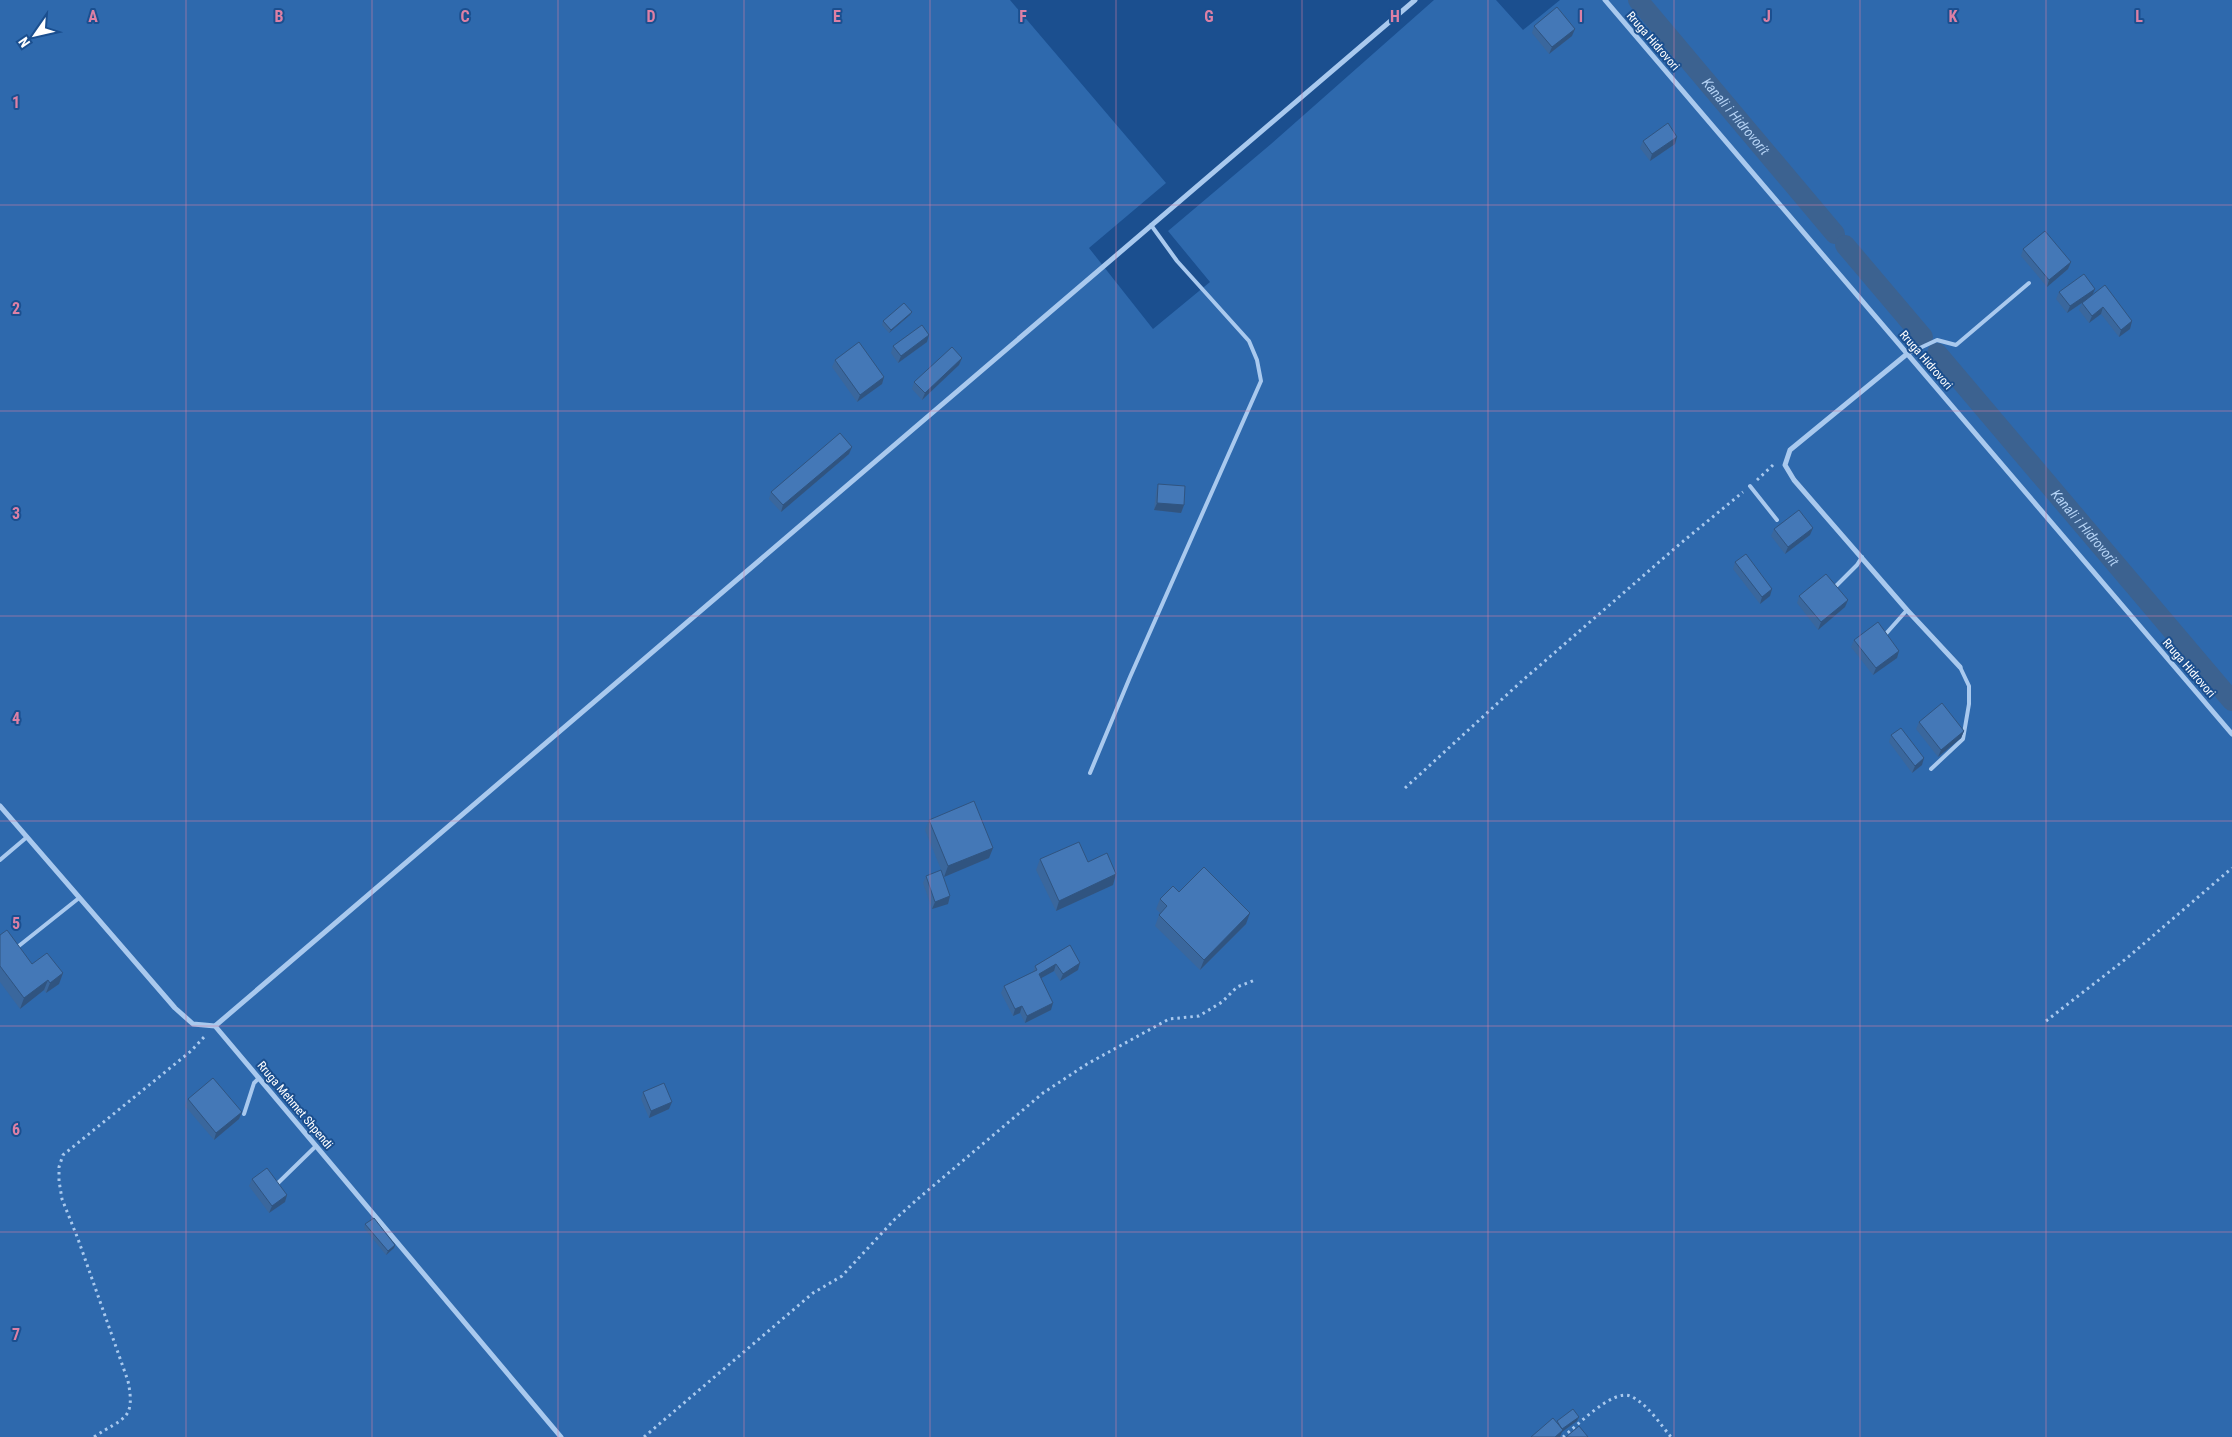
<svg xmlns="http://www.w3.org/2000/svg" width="2232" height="1437" viewBox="0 0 2232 1437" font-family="'Roboto Condensed',sans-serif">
<rect width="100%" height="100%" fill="#1b4f8f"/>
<!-- green -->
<path fill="#2e69ad" d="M0 0H1010L1166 183 1089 248 1153 329 1210 282 1168 231 1271 144 1434 0H1496L1523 30 1560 0H2232V1437H0Z"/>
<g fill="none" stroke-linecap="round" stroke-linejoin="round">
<!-- canal -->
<g stroke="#3c6290" stroke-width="20">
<path id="s1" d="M1638 0 1835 234"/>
<path d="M1845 245 1923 337"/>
<path id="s2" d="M1937 353 2232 701"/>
</g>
<!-- path -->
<path stroke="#a9c9ee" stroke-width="3" stroke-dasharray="2.5 4" stroke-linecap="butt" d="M1757 480 1773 465
M1405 788 1523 680 1681 543 1743 492
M2046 1021 2127 958 2232 868
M94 1437C123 1417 136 1421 128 1381L78 1239 62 1199 59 1181V1167L63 1155 191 1051 205 1036
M644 1437 813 1293 842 1276 894 1220 920 1197 1043 1093 1087 1064 1169 1019 1199 1016 1222 1002 1237 987 1255 980
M1563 1437C1577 1426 1612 1389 1630 1396 1647 1403 1660 1424 1671 1437"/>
<!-- service -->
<path stroke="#a9c9ee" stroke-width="4" d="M1907 354 1937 340 1956 345 2029 283
M1750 486 1777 520
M1834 588 1857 565 1862 557
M1883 637 1907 610
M1931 769 1963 739 1969 704V686L1960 667
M1090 773 1130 677 1261 381 1257 360 1249 341 1177 261 1151 225
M0 860 27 837
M15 949 79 898
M244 1114 254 1083 259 1078
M278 1183 316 1146"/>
<!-- minor -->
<path stroke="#a9c9ee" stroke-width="5" d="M1605 0 2232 734
M1907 354 1790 450 1785 465 1794 480 1907 610 1960 667
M0 806 175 1008 193 1024 215 1026 561 1437
M215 1026 1415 0"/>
</g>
<!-- wall -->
<path fill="#3a679d" d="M1534 26 1572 36 1549 54 1532 33Z
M1677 137 1675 144 1650 161 1640 148 1643 141Z
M2023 249 2071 262 2068 269 2047 287 2021 256Z
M2059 292 2092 295 2132 321 2130 329 2119 337 2101 314 2089 323 2079 310 2082 303 2085 301 2067 313 2056 299Z
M912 312 910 315 889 333 882 325 883 321Z
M927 342 898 363 891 353 893 346Z
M962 358 959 365 922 400 912 389 914 382Z
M835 360 884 377 882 384 857 402 832 367Z
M852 447 849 454 781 512 769 499 771 492Z
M1158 484 1184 505 1181 513 1154 510 1156 491Z
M1774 529 1810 535 1785 554 1771 536Z
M1735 562 1772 589 1770 596 1760 604 1733 569Z
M1799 596 1848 600 1845 607 1818 630 1797 603Z
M1854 640 1899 651 1897 658 1873 675 1851 647Z
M1919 722 1964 731 1961 738 1938 757 1916 729Z
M1891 735 1922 765 1912 773 1889 742Z
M929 820 993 848 989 858 944 877 925 830Z
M1040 859 1116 874 1113 885 1056 911 1036 870Z
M926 876 950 896 948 904 932 909 923 883Z
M1179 892 1246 924 1200 970 1155 926 1159 915 1160 913 1156 909 1160 899Z
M0 935 32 964 63 973 59 984 46 993 44 990 20 1009 0 982Z
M1070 945 1078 970 1060 981 1054 971 1041 978 1051 1010 1025 1023 1020 1013 1013 1016 1001 993 1004 986 1033 972 1035 966Z
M643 1092 669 1109 649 1118 641 1099Z
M188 1099 242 1112 239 1119 214 1140 185 1106Z
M252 1179 287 1195 285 1202 269 1213 249 1186Z
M365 1224 395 1245 394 1248 386 1255 364 1228Z"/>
<!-- shaded-wall -->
<path fill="#305480" d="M1575 29 1572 36 1549 54 1552 47Z
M1677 137 1675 144 1650 161 1652 154Z
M2071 262 2068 269 2047 287 2049 280Z
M2095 289 2092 296 2067 313 2070 306Z
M2103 307 2101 314 2089 323 2092 316Z
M912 312 910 315 889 333 891 330Z
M2132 321 2130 329 2119 337 2121 330Z
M929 335 927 342 898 363 901 356Z
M962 358 959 365 922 400 925 393Z
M884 377 882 384 857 402 860 395Z
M852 447 849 454 781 512 783 505Z
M1157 503 1184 505 1181 513 1154 510Z
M1813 528 1810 535 1785 554 1788 547Z
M1772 589 1770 596 1760 604 1762 597Z
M1848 600 1845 607 1818 630 1821 622Z
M1899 651 1897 658 1873 675 1876 668Z
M1964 731 1961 738 1938 757 1941 750Z
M1924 758 1922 765 1912 773 1915 766Z
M993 848 989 858 944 877 948 866Z
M1116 874 1113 885 1056 911 1059 901Z
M950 896 948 904 932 909 935 902Z
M1250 913 1246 924 1200 970 1204 960Z
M1080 963 1078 970 1060 981 1063 974Z
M1056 964 1054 971 1036 981 1039 974Z
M63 973 59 984 46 993 50 983Z
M48 980 44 990 20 1009 24 998Z
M1053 1003 1051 1010 1025 1023 1027 1016Z
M1022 1006 1020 1013 1013 1016 1015 1009Z
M672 1102 669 1109 649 1118 651 1111Z
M242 1112 239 1119 214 1140 216 1133Z
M287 1195 285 1202 269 1213 272 1206Z
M395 1245 394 1248 386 1255 388 1251Z
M1579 1417 1577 1421 1562 1432 1560 1437H1555L1562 1429Z"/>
<!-- building -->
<path fill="#4478b7" stroke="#305480" d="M1557 7 1575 29 1552 47 1534 26Z
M1668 123 1677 137 1652 154 1643 141Z
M2045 231 2071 262 2049 280 2023 249Z
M2084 274 2095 289 2070 306 2059 292Z
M2105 285 2132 321 2121 330 2103 307 2092 316 2082 303Z
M904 303 912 312 891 330 883 321Z
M922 325 929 335 901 356 893 346Z
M859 342 884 377 860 395 835 360Z
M952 347 962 358 925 393 914 382Z
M840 433 852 447 783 505 771 492Z
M1158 484 1185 486 1184 505 1157 503Z
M1799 510 1813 528 1788 547 1774 529Z
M1746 554 1772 589 1762 597 1735 562Z
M1826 574 1848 600 1821 622 1799 596Z
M1878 622 1899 651 1876 668 1854 640Z
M1942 703 1964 731 1941 750 1919 722Z
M1901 728 1924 758 1915 766 1891 735Z
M974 801 993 848 948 866 929 820Z
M1079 842 1088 862 1107 853 1116 874 1059 901 1040 859Z
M1204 867 1250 913 1204 960 1159 915 1167 906 1160 899 1173 886 1179 892Z
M941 870 950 896 935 902 926 876Z
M7 930 32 964 47 953 63 973 50 983 48 980 24 998 0 966V935Z
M1070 945 1080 963 1063 974 1056 964 1039 974 1053 1003 1027 1016 1022 1006 1015 1009 1004 986 1037 970 1035 966Z
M213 1078 242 1112 216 1133 188 1099Z
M664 1083 672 1102 651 1111 643 1092Z
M267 1168 287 1195 272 1206 252 1179Z
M374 1218 395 1245 388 1251 365 1224Z
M1573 1409 1579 1417 1562 1429 1557 1421Z
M1553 1418 1563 1430 1555 1437H1531Z
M1579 1426 1588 1437H1566Z"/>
<!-- grid -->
<path fill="none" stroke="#dd80a5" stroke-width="1" stroke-opacity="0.55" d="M186 0V1437M372 0V1437M558 0V1437M744 0V1437M930 0V1437M1116 0V1437M1302 0V1437M1488 0V1437M1674 0V1437M1860 0V1437M2046 0V1437M0 205H2232M0 411H2232M0 616H2232M0 821H2232M0 1026H2232M0 1232H2232"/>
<g text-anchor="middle" stroke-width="4" stroke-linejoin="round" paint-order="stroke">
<!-- street labels -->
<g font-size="12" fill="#fff" stroke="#1b4f8f">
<text transform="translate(1653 41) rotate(49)" y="4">Rruga Hidrovori</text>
<text transform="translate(1926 360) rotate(49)" y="4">Rruga Hidrovori</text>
<text transform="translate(2189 668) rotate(49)" y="4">Rruga Hidrovori</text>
<text transform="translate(295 1105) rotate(50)" y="4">Rruga Mehmet Shpendi</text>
</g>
<!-- water labels -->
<g font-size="14" font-style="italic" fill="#b5d3f5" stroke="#1b4f8f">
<text dy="5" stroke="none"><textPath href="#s1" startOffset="152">Kanali i Hidrovorit</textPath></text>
<text dy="5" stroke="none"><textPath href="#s2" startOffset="229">Kanali i Hidrovorit</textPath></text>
</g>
</g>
<g font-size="16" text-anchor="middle" font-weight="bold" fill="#dd80a5" stroke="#1b4f8f" stroke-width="4" stroke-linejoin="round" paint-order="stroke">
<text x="93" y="22">A</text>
<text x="279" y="22">B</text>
<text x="465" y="22">C</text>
<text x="651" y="22">D</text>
<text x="837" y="22">E</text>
<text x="1023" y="22">F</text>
<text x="1209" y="22">G</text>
<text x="1395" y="22">H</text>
<text x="1581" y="22">I</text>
<text x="1767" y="22">J</text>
<text x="1953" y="22">K</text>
<text x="2139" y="22">L</text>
<text x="16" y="108">1</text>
<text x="16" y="314">2</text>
<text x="16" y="519">3</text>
<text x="16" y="724">4</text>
<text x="16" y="929">5</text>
<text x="16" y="1135">6</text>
<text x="16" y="1340">7</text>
</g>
<!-- north arrow -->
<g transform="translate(35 35) rotate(236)" stroke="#1b4f8f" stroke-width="4" paint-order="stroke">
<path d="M0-4L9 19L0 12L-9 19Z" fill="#ffffff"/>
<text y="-8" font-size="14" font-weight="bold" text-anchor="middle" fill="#ffffff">N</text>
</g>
</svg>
